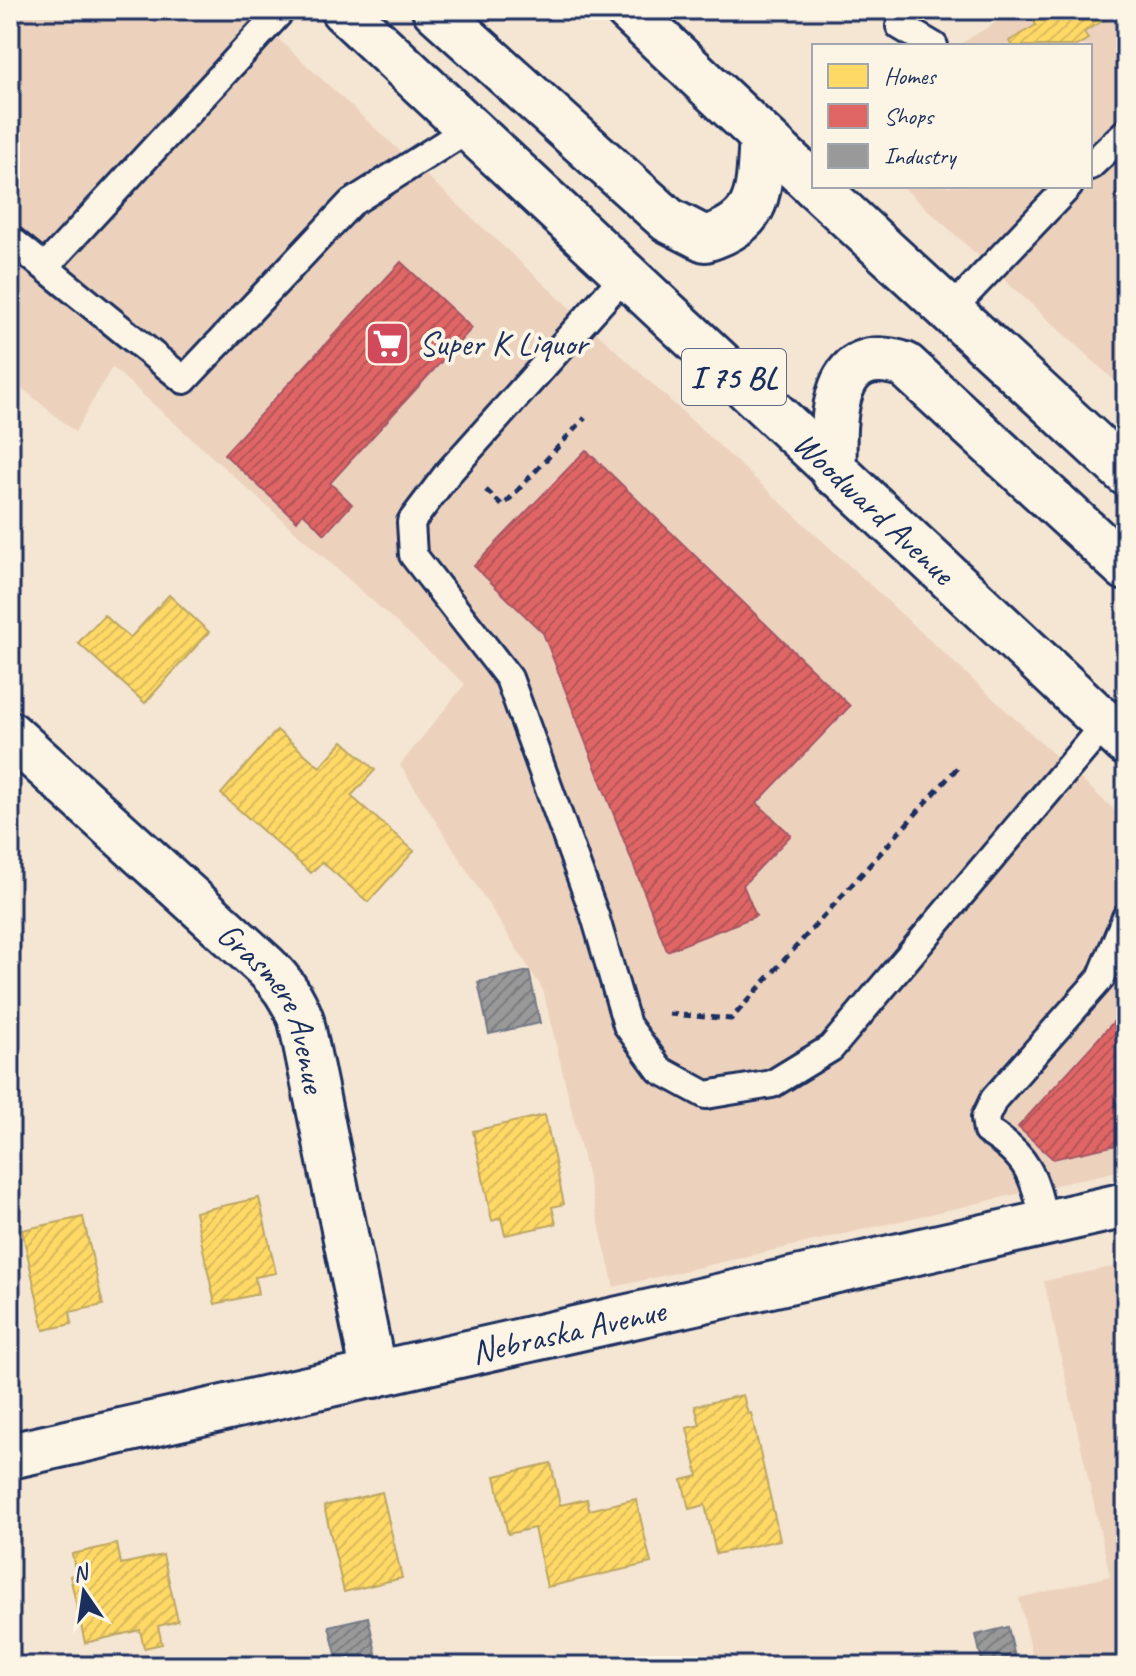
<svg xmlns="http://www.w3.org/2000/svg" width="1136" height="1676" viewBox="0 0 1136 1676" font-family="Caveat,sans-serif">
<defs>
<pattern id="homes-hatch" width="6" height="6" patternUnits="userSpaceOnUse" patternTransform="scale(2)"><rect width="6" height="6" fill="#ffd966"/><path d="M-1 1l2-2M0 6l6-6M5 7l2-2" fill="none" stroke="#dabb5b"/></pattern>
<pattern id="shops-hatch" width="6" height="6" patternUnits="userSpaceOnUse" patternTransform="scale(2)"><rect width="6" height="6" fill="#e06666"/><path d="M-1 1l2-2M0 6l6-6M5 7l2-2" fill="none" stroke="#b55457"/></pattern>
<pattern id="industry-hatch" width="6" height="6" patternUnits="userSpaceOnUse" patternTransform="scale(2)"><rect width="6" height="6" fill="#999"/><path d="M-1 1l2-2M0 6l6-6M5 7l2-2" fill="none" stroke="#7c7d80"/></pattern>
</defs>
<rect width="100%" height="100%" fill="#f5e5d3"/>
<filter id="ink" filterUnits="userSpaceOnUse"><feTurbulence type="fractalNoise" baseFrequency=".0125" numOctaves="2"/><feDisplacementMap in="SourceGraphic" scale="16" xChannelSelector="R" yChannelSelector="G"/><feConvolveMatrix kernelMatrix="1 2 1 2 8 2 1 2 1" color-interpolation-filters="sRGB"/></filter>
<g filter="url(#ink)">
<!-- built -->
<path fill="#ecd2bd" d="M10 10H247L1126 821V1169L614 1287 543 990 400 765 465 684 112 367 75 432 10 378Z
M1016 10H1126V391L902 186H1090V46H957Z
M1126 1264V1666H1035L1019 1598 1110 1576 1044 1281Z"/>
<!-- homes -->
<path fill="url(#homes-hatch)" stroke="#bba664" stroke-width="2" d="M1027 10H1121L1084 32 1088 39 1076 46H1012L1009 41 1036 25Z
M169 595 209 632 145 703 78 643 104 615 130 638Z
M277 730 320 767 343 741 375 770 351 796 414 851 368 902 322 862 311 873 221 794Z
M545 1115 564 1204 552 1207 556 1224 505 1235 501 1218 492 1221 473 1131Z
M259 1198 276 1273 255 1277 258 1294 215 1304 195 1212Z
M83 1217 103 1305 70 1312 72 1324 44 1330 22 1230Z
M743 1395 748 1414 751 1413 780 1540 716 1554 705 1505 689 1509 682 1480 698 1476 687 1428 700 1425 695 1406Z
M551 1463 560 1505 587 1499 589 1510 636 1499 651 1563 547 1587 534 1528 508 1534 495 1476Z
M382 1492 402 1578 344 1592 324 1506Z
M117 1544 121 1564 163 1555 178 1621 158 1626 162 1644 144 1648 140 1630 85 1643 70 1576 76 1574 72 1554Z"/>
<!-- shops -->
<path fill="url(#shops-hatch)" stroke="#a55664" stroke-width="2" d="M401 262 472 328 330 483 352 504 325 534 303 513 297 521 224 454Z
M586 450 850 706 757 803 791 835 743 885 756 916 667 951 543 633 474 566Z
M1126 1008V1143L1053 1159 1018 1127Z"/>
<!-- industry -->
<path fill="url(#industry-hatch)" stroke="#737987" stroke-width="2" d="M10 831 21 834 10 872Z
M529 971 540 1023 489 1034 478 982Z
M368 1617 379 1666H339L329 1626Z
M1008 1627 1017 1666H983L976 1635Z"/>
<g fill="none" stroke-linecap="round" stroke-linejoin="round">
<defs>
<path id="lane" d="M900 26 934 46
M1090 166 1126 132
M10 239 184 380 351 203 471 127
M45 267 282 10
M627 273 448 473 411 522 413 555 509 678 595 916 627 1025 660 1070 706 1095 772 1084 831 1048 1105 724
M950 311 1069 186
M1045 1223C1034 1178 1030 1157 987 1131L985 1118 994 1099 1101 978 1126 917"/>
<g id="street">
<path id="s1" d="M10 734 265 966C282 982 293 998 301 1020L374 1375"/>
<path id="s2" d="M10 1456 1126 1205"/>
</g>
<g id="primary">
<path id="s3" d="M343 10 1126 743"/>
<path d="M435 10 668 220 705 239C764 221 758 190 762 137"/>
<path d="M628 10 814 185"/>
<path d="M815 186 1126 473"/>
<path d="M834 473C833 424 828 339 905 365L1126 568"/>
</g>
</defs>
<!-- lane casing -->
<use href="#lane" stroke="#1b2f5e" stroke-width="32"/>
<!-- street casing -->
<use href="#street" stroke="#1b2f5e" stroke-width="50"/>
<!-- primary casing -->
<use href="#primary" stroke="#1b2f5e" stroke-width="50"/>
<!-- path -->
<path stroke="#1b2f5e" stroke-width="5" stroke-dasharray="8 6" stroke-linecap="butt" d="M486 490 503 506 585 418
M669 1014 731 1019 958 767"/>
<!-- lane -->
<use href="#lane" stroke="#fcf5e5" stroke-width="26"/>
<!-- street -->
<use href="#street" stroke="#fcf5e5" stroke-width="44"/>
<!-- primary -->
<use href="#primary" stroke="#fcf5e5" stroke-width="44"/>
</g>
</g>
<!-- icons -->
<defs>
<symbol id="supermarket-square" viewBox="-11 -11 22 22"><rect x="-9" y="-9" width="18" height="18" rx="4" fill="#d1495b" stroke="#fcf5e5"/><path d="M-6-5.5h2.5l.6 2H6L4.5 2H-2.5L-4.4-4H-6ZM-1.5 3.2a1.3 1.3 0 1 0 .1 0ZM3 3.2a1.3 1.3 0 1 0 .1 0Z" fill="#fff"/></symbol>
</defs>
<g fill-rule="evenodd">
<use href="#supermarket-square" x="362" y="318" width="51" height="51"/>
</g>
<g text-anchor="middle" stroke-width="8" stroke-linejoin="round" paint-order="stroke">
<!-- shield labels -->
<rect fill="#fcf5e5" stroke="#5e6a86" stroke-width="2" x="682" y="349" width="104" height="56" rx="6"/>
<g font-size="32" font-weight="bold" fill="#1b2f5e">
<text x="734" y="388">I 75 BL</text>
</g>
<!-- poi labels -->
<g font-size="34" fill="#1b2f5e" stroke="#fcf5e5" text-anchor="start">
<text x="419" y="355">Super K Liquor</text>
</g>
<!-- street labels -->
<g font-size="34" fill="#1b2f5e" stroke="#fcf5e5">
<text dy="12" stroke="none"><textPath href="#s3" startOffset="728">Woodward Avenue</textPath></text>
<text dy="12" stroke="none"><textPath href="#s1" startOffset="386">Grasmere Avenue</textPath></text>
<text dy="12" stroke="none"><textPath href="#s2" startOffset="572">Nebraska Avenue</textPath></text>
</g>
</g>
<!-- margin -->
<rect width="1136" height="1676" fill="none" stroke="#fcf5e5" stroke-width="40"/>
<rect x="20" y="20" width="1096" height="1636" fill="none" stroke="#1b2f5e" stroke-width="3" filter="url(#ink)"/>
<!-- legend -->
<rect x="812" y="44" width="280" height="144" fill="#fcf5e5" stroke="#a2a6af" stroke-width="2"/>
<rect x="828" y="64" width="40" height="24" fill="#ffd966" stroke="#a2a6af" stroke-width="2"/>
<text x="884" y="84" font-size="24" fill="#1b2f5e">Homes</text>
<rect x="828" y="104" width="40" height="24" fill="#e06666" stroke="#a2a6af" stroke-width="2"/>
<text x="884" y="124" font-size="24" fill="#1b2f5e">Shops</text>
<rect x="828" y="144" width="40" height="24" fill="#999999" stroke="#a2a6af" stroke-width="2"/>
<text x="884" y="164" font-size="24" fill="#1b2f5e">Industry</text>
<!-- north arrow -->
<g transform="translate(84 1592) rotate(347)" stroke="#fcf5e5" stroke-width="6" paint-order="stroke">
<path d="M0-6L14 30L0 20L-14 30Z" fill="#1b2f5e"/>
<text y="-12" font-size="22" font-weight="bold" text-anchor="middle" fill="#1b2f5e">N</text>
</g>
</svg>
